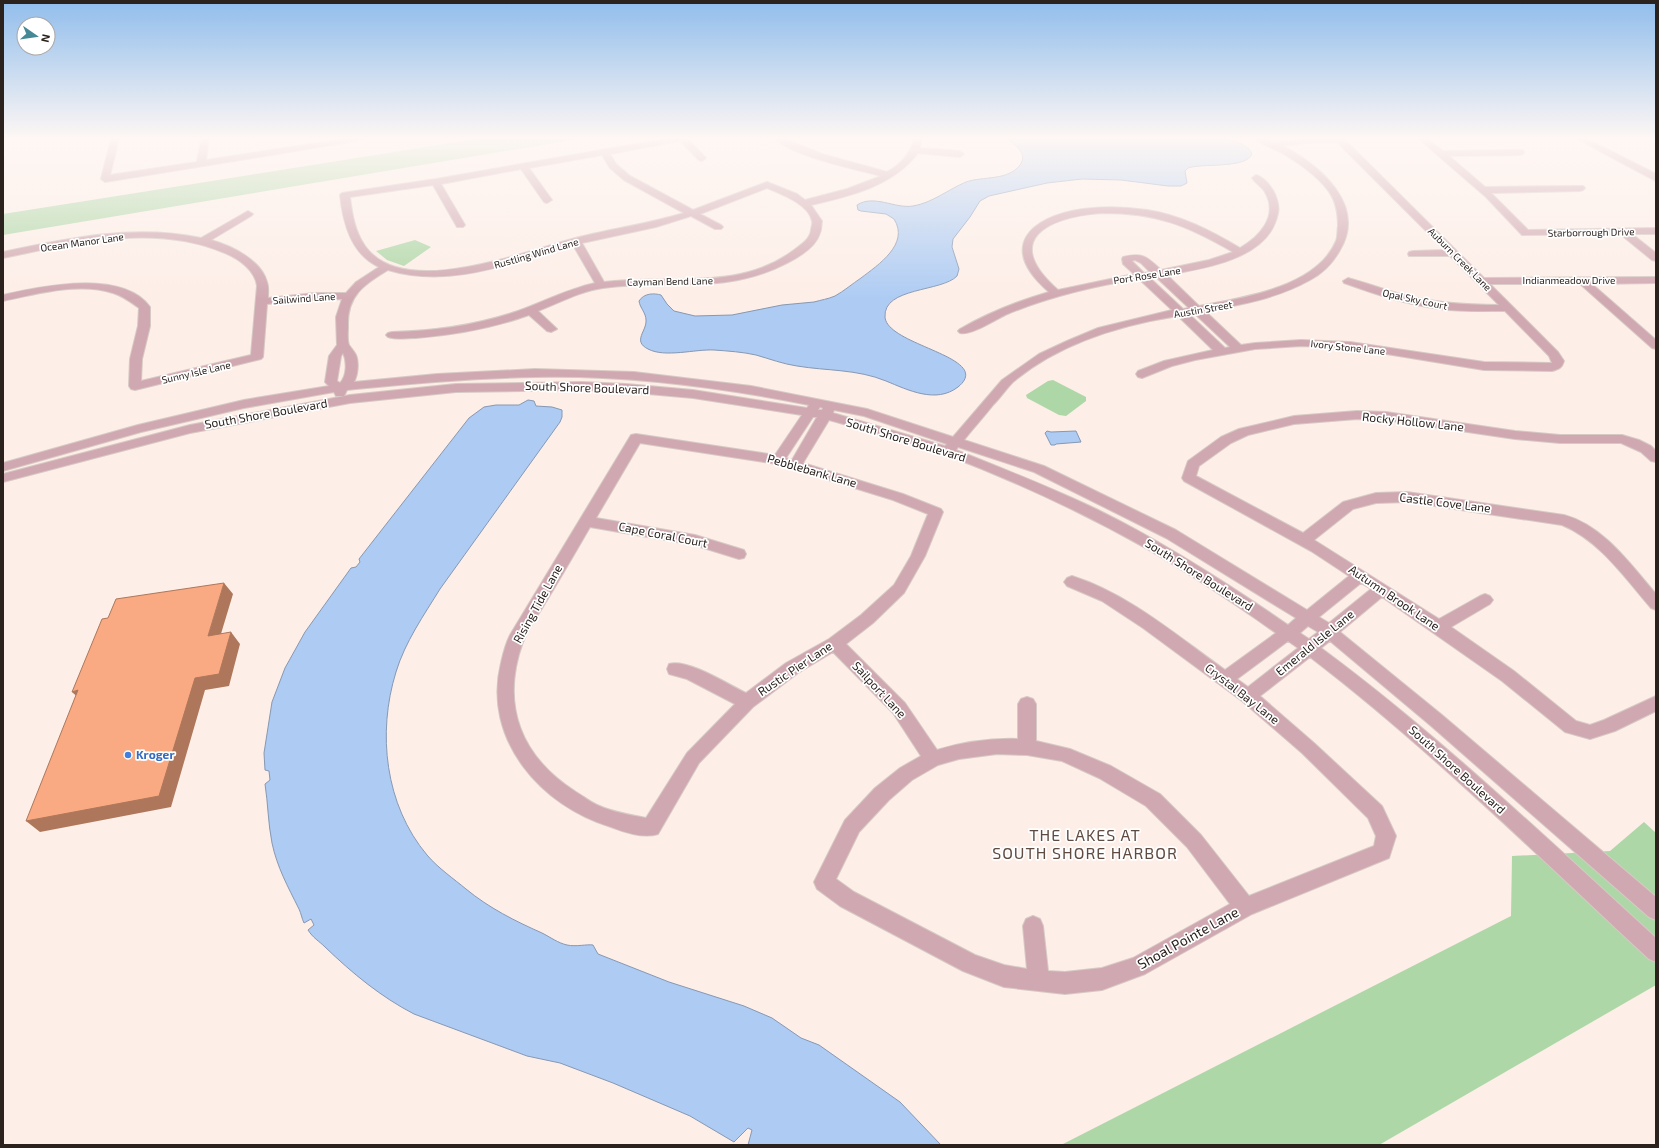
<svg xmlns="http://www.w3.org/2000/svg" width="1659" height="1148" viewBox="0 0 1659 1148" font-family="'Exo 2',sans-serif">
<rect width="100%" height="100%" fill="#fdeee7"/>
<!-- green -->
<path fill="#aed7a7" d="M476 139H578L3 235V214Z
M415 240 431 247 404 266 387 260 376 251Z
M1053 380 1086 397V401L1066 416 1059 415 1027 398 1026 395 1048 381Z
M1644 822 1656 833V985L1379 1145H1061L1511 916 1512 856 1610 851Z"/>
<!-- water -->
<path fill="#adcbf3" stroke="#8698b3" d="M1008 139H1225C1234 141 1249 144 1252 154 1246 169 1202 163 1188 168L1185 171 1187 183 1181 186H1168L1121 180 1082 179 1047 183 989 196 980 201 970 217 953 239 952 247 959 269 957 276C942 292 883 287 885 317 887 346 995 357 958 387 936 404 908 390 886 381 857 369 827 371 797 366 783 364 770 359 756 355 743 352 728 351 714 350 695 349 665 358 648 349 632 341 647 331 646 320 646 313 640 308 639 301 644 293 654 293 661 295L667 304 674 311 695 316 732 315 782 305 814 302C821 300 828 299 835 296 844 291 852 284 861 278 878 265 910 244 894 219L886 214 861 211 858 210 857 205C874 194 895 209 913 206 932 203 949 189 966 182 983 176 1008 181 1020 165 1028 154 1016 146 1008 139Z
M528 400 534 401 536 406 552 407 562 410V417L560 422 440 589C424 615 405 642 396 672 377 733 385 805 427 855 438 868 454 879 466 889 489 908 515 921 542 933 550 937 558 943 567 945 576 947 587 944 593 945L598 954 669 982 744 1006 772 1018 801 1038 819 1045 900 1102 941 1145H748L752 1130 748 1128 734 1142 690 1116 613 1083 560 1063 527 1056 414 1014C381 997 352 973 325 947 319 941 313 938 308 930L314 925 311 919 304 923C302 919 301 913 299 909 288 887 277 867 272 843 268 823 268 803 265 784L270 780 269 771 265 770 264 753 272 702 285 668 305 632 351 568 356 567 360 562 359 559 469 418 484 407 496 405H519Z
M1047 431 1051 432 1076 431 1081 442 1056 444 1055 445H1051L1045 433Z"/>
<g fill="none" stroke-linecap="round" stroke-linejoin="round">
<defs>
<path id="minor" d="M111 139H119L110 175 197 162 201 139H209L206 160 342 139H361L357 141 105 182 101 179Z
M664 139H688L706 158 702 161 699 160 680 141 610 154 616 164 630 176 693 210 767 182 797 194 805 200 847 189 881 176C859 170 789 155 776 139H786L822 154 887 172C902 164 910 154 914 139H922L920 148 960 151 964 154 960 157 918 153C893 186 850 196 811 205L822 221C821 225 822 229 820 233 816 247 799 257 787 263 723 296 670 278 603 288 580 291 559 303 538 311L557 329 551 332 547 331 529 315C493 328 454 335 416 338 407 338 397 340 388 337L386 335 388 333 392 332C435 331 477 325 518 311 543 302 568 289 595 283L573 245C513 262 451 289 388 270 363 285 347 296 348 326 348 332 347 340 349 345 351 348 354 351 356 355 359 362 358 375 354 382L437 374 535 369 634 372 751 386 867 409 953 437 1002 380 1039 354 1067 341 1098 328 1172 310 1139 279C1093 286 1048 297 1005 315 995 320 970 336 960 333L958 331 960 329C988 313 1018 301 1049 292 998 248 1028 217 1083 209 1104 206 1127 207 1147 210 1181 215 1211 231 1240 248 1259 237 1278 217 1266 194 1263 187 1256 184 1252 178L1256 175C1266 178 1275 191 1277 200 1280 209 1278 215 1275 223 1261 260 1201 269 1167 275L1199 306C1243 298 1317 287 1336 241 1338 236 1337 230 1338 226 1338 212 1336 200 1327 189 1315 174 1299 163 1282 153 1275 149 1261 145 1256 139H1267L1275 142 1304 139H1344L1484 278 1656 277V283L1592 284 1656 340V349L1652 348 1580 284H1490L1558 352 1564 361C1562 368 1559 369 1552 371L1484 370 1350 348 1301 346 1255 349 1195 360 1172 366 1142 378 1138 377 1136 374 1138 371 1164 361 1213 350 1178 316C1120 325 1058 344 1013 382 1006 389 1000 398 993 405 984 417 973 428 964 440L1044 466 1176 530 1307 610 1349 576 1311 551 1184 481 1182 478 1188 461 1221 437 1239 429 1294 416 1357 411 1386 412 1515 431 1560 435H1622L1639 440 1651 446 1656 451V462L1651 461 1641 452 1621 443H1560L1515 439 1386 420 1357 419 1294 424 1248 435 1231 443 1199 466 1196 476 1303 533 1343 502 1376 493 1407 492 1564 515C1604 526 1630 564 1656 594V610L1651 608C1625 578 1599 540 1562 525L1407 502 1376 503 1353 509 1314 540 1439 619 1480 596 1485 594 1490 596 1493 600 1490 604 1451 627 1514 671 1576 721 1590 725 1604 720 1656 696V711L1615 731 1590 739 1565 732 1502 681 1382 597 1340 632 1442 715 1656 897V920L1649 917 1430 725 1330 641 1321 648C1440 736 1547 839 1656 938V962L1649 959C1538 856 1430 749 1310 657L1260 696 1314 743 1382 806 1396 836 1389 858 1252 914 1145 974 1102 990 1065 994 1004 987 963 971 840 906 817 889 814 882 845 820 875 788 900 768 921 756 893 713 833 652 798 673 753 707 699 763 658 834C644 839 624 832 611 827 541 806 482 739 501 663 503 654 506 643 510 635L631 435 636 434 775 455 802 415 693 398 626 392 581 390 456 392 350 403 190 433 3 482V474L190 425 350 395 456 384 581 382 626 384 693 390 807 408 809 405C719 387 626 375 535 377 475 378 415 383 356 389L347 390 344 396H336L334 392 244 408 141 432 3 471V463L138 425 244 400 329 386 325 382 329 356 337 345 336 317 342 299 304 300 267 304 263 357 261 359 135 390 131 389 129 386 130 359 138 326 139 308C131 302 123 296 113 293 78 282 37 294 3 301V295C42 286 122 269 150 307V326L142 359 141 381 251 355 257 286C255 270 239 259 225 253 155 223 74 243 3 258V252C68 238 135 224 201 238L248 211 253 214 251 216 211 240C232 246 261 260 267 282 269 287 268 293 268 298L315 293H346L356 282 379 267C351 254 343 223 340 195L342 193 436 179ZM1307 143H1338L1445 250 1413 251 1409 252 1408 254 1409 256H1450L1499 305C1467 305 1435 303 1404 295 1385 290 1367 283 1348 278L1343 281 1344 283C1375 294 1407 305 1440 309 1462 312 1483 311 1505 311L1549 356 1552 363 1484 362 1350 342 1301 340 1255 343 1241 345 1205 311C1241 305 1278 298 1310 280 1323 273 1333 263 1340 250 1367 205 1320 166 1283 146ZM602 155 610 168 624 180 684 213C648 224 609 229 572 239 522 252 403 300 365 246 355 232 352 214 350 197L433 185 457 227H463L465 225 441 184 521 169 544 202 547 203 552 200 529 168ZM767 188C781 194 809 204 812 221 813 223 811 228 811 230 810 239 801 245 794 250 739 292 667 274 604 282L582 243 656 227 691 216 715 229H721L723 227 721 225 700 214ZM1102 213C1157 213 1186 225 1233 252L1209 260 1161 270C1147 257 1143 252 1123 257L1122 259 1123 264 1134 274 1058 290C1000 239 1049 217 1102 213ZM1135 260 1141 263 1150 272 1144 273 1132 261ZM1156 277 1189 308 1183 309 1150 278ZM1194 313 1230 347 1225 348 1189 314ZM343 353C347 361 347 376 340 383L337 381 341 356ZM820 407 823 408 822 410H818ZM834 410 864 416 947 444 945 446 833 413ZM813 417H817L792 460 786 458ZM829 420C867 431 907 440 944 454 1015 481 1084 513 1149 550 1193 576 1235 604 1276 633L1225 670C1177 636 1129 594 1072 576L1067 578 1064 582 1067 586 1102 601 1143 628 1242 701 1302 753 1368 818 1376 836 1374 846 1249 896 1201 835 1160 794 1111 766 1070 749 1036 741V704L1033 699 1027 697 1021 699 1018 704V739C990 738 964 742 937 750L905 703 846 644 873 623 904 593 925 556 943 512 941 509 903 494 803 463ZM640 443 777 464 893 500 928 514 911 556 894 585 861 615 829 639 786 663 746 693C729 685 687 658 669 664L667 669 669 674 687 679 735 704 687 753 646 818C630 815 612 812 597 805 590 802 583 796 576 792 521 757 500 705 523 642 528 629 537 617 544 605 560 579 575 553 590 527L694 545 739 559 744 558 746 554 744 550 695 535 596 518ZM958 447 1034 472 1166 538 1296 618 1288 625C1227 583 1165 543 1098 510 1052 488 1004 469 956 450ZM1361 583 1371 589 1329 623 1319 617ZM1308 626 1318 632 1309 639 1300 633ZM1288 641 1298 648 1248 687 1237 679ZM997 754 1027 755 1062 761 1099 778 1146 806 1187 847 1230 904 1133 958 1102 968 1065 972 1048 971 1043 926 1040 919 1033 916 1026 919 1023 926 1027 969 1004 965 975 955 854 892 836 879 859 832 889 800 912 780 938 765 959 759Z
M1419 139H1428L1443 151 1523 150 1524 152 1523 154 1520 155 1449 156 1485 187 1583 186 1585 188 1583 190 1580 191 1491 193 1528 230 1656 228V234H1632L1656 253V261L1652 260 1620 234 1522 235 1486 197Z
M1577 139H1587L1656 174V181Z"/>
</defs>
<!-- minor casing -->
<use href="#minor" stroke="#d7c9c3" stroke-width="2"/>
<!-- minor -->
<use href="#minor" fill="#d0a8b1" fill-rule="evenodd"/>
</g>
<!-- shaded-wall -->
<path fill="#ae775b" d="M224 583 233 594 217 647 208 636Z
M231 632 240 644 229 686 205 690 171 807 40 832 26 821 195 678Z
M78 690 84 703 72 692Z"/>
<!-- building -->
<path fill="#f9aa82" stroke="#ae775b" d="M224 583 208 636 231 632 219 674 195 678 159 796 26 821 78 690 72 692 102 619 108 618 116 599Z"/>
<!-- sky -->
<linearGradient id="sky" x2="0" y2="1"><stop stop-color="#90bdec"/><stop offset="0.46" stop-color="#fef7f4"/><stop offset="1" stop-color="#fef7f4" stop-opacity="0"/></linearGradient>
<rect width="1659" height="300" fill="url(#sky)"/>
<!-- markers -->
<circle fill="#3f7fe0" stroke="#fff" stroke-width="1.5" cx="128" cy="755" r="4"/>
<g text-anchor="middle" stroke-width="3.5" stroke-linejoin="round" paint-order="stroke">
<!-- far-street labels -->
<g font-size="10" fill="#2b221e" stroke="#fff">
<text transform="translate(1591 232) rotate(-1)" y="4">Starborrough Drive</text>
<text transform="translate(82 242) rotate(-8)" y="4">Ocean Manor Lane</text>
<text transform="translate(536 253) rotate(-16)" y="4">Rustling Wind Lane</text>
<text transform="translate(1460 259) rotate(45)" y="4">Auburn Creek Lane</text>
<text transform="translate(1147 275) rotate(-9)" y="4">Port Rose Lane</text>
<text x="1569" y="284">Indianmeadow Drive</text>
<text transform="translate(670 281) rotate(-1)" y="4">Cayman Bend Lane</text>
<text transform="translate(304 298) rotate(-4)" y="4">Sailwind Lane</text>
<text transform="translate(1415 299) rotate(12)" y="4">Opal Sky Court</text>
<text transform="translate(1203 309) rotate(-10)" y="4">Austin Street</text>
<text transform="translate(1348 347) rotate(6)" y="4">Ivory Stone Lane</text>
<text transform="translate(196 372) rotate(-13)" y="4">Sunny Isle Lane</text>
</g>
<!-- street labels -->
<g font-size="12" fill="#2b221e" stroke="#fff">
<text transform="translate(587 388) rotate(2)" y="4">South Shore Boulevard</text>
<text transform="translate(266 414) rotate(-10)" y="4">South Shore Boulevard</text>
<text transform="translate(1413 422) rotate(6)" y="4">Rocky Hollow Lane</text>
<text transform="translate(906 440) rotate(17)" y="4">South Shore Boulevard</text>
<text transform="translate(812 471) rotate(16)" y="4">Pebblebank Lane</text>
<text transform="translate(1445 503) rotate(7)" y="4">Castle Cove Lane</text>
<text transform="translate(663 535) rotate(11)" y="4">Cape Coral Court</text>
<text transform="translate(1199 575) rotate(32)" y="4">South Shore Boulevard</text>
<text transform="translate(1394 598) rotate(34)" y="4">Autumn Brook Lane</text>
<text transform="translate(538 604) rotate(-61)" y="4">Rising Tide Lane</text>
<text transform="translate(1315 643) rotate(-39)" y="4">Emerald Isle Lane</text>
<text transform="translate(795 669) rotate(-34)" y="4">Rustic Pier Lane</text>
<text transform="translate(879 690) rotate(47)" y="4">Sailport Lane</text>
<text transform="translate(1242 694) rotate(38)" y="4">Crystal Bay Lane</text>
<text transform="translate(1457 770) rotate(42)" y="4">South Shore Boulevard</text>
</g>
<!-- shop labels -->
<g font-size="12" font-weight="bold" fill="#366cbe" stroke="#fff" text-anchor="start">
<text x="136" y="759">Kroger</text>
</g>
<!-- near-street labels -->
<g font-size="14" fill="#2b221e" stroke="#fff">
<text transform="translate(1188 938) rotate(-29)" y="5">Shoal Pointe Lane</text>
</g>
<!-- near-neighbourhood labels -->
<g font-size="16" letter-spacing="1" fill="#5f4b41" stroke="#fff">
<text x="1085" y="841">THE LAKES AT<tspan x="1085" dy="18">SOUTH SHORE HARBOR</tspan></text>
</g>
</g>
<!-- border -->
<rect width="1659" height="1148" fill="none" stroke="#2b221e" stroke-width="8"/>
<!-- north arrow -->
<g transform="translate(36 36) rotate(103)"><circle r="19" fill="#ffffff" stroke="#aaa7a5"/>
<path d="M0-3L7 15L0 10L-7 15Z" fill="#448995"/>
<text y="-6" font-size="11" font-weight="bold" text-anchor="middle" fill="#2b221e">N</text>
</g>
</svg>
